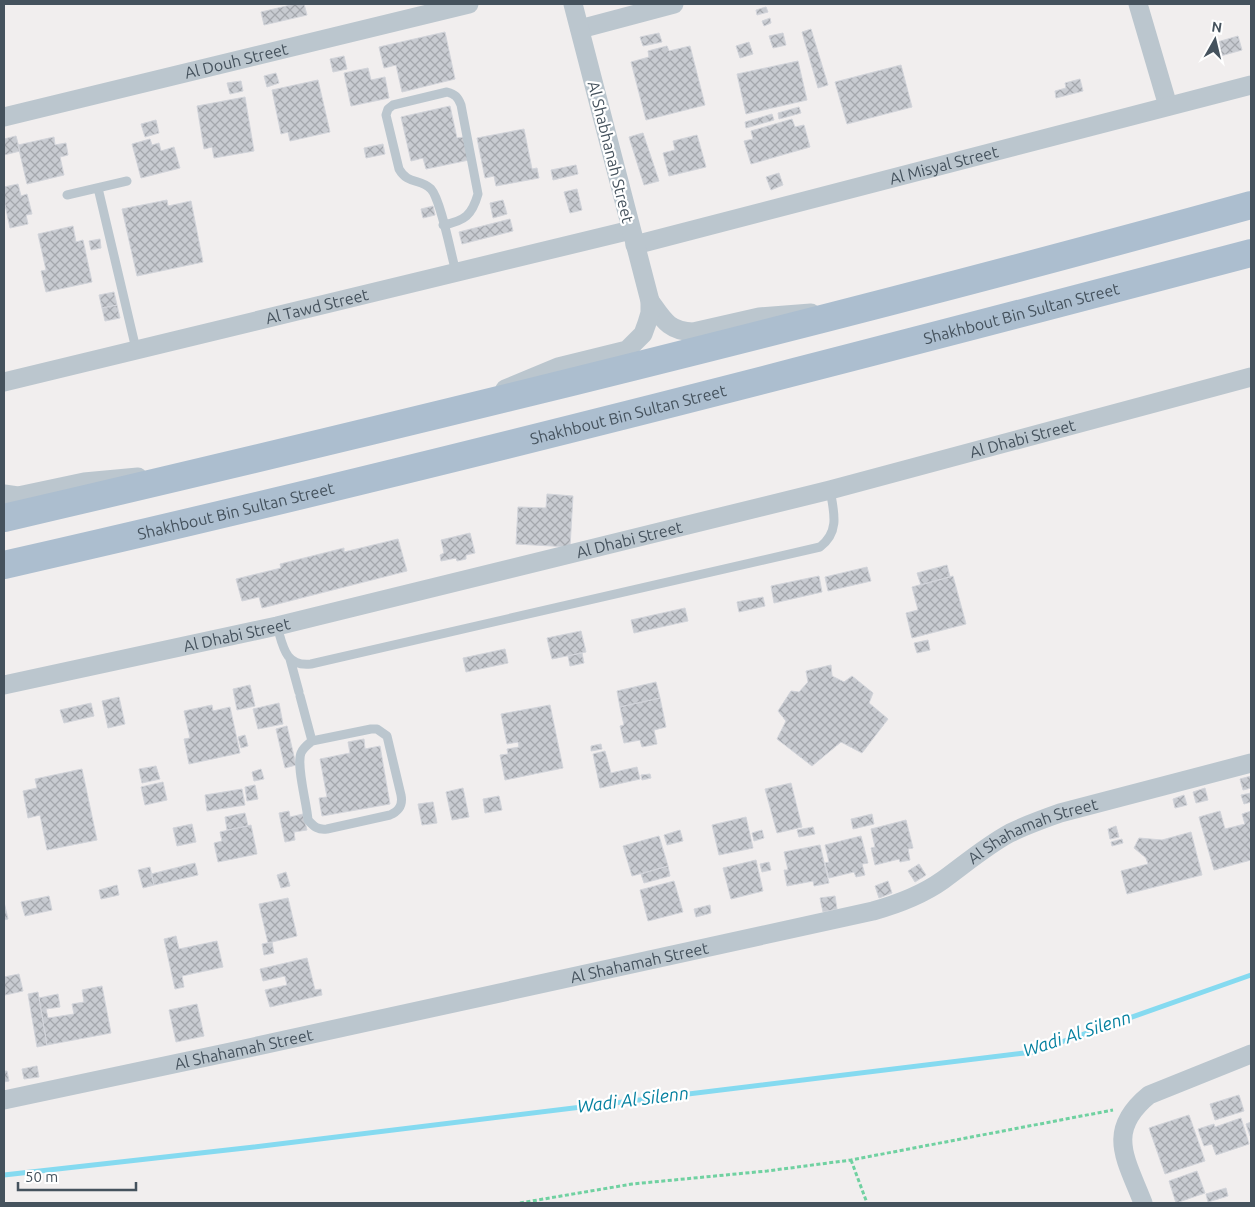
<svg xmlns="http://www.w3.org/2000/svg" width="1255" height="1207" viewBox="0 0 1255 1207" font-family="Ubuntu,sans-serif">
<defs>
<pattern id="building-cross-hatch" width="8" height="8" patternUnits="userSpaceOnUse" patternTransform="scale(1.25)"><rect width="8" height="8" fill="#c8cbd1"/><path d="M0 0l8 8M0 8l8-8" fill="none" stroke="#a4a7ad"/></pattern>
</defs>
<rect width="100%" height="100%" fill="#f1eeee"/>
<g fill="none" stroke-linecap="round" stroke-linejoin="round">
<!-- stream -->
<path stroke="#85daf0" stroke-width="5" d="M4 1175 254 1147 1033 1052 1251 975"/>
</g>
<!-- building -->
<path fill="url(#building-cross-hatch)" stroke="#d2d4da" d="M295 4H304L307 15 264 25 261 12Z
M766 7 768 12 757 15 756 10Z
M770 18 771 23 764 26 762 21Z
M811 29 828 85 818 88 802 32Z
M445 32 455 79 402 92 396 65 384 68 379 47Z
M659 33 662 42 643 46 640 37Z
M783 33 786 45 773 48 769 36Z
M1238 36 1242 50 1217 57 1214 43Z
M749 42 753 54 740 58 736 46Z
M667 46 669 51 690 46 705 105 646 120 631 62 649 57 648 51Z
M344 56 347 69 333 72 330 59Z
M798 61 807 100 746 114 737 74Z
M901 65 912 107 847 124 835 82Z
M368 68 371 80 385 77 389 98 351 106 344 73Z
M276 73 279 83 267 87 264 76Z
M1080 79 1083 91 1056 98 1055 91 1066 88 1065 83Z
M318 80 330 132 290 141 288 132 281 134 272 90Z
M241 81 243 91 230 94 227 83Z
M245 97 254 151 214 158 212 147 204 149 197 106Z
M450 106 457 138 464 137 469 160 426 169 423 158 411 161 401 117Z
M799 107 801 113 779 119 778 113Z
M772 114 774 120 746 128 745 122Z
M792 119 795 127 804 125 810 147 751 164 744 141 753 139 751 131Z
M156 120 159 133 145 137 141 124Z
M524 129 532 169 537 168 539 178 496 186 494 176 485 178 477 138Z
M643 133 659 181 644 185 629 137Z
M697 135 706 167 669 176 663 153 675 150 673 141Z
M16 136 20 151 4 155V139Z
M54 137 55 145 66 143 68 155 60 157 64 175 27 184 18 145Z
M150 139 152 145 159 143 161 151 174 147 180 168 141 178 132 144Z
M383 144 385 154 366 158 364 148Z
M576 165 578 174 553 180 551 170Z
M779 173 783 185 771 190 766 177Z
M18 184 21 196 27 194 32 214 26 215 28 224 10 228 4 200V187Z
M577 189 582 210 570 213 564 192Z
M167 200 168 206 191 201 203 262 137 276 122 209Z
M503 200 507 214 493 218 490 203Z
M433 206 435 215 423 218 421 209Z
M510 219 513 231 462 244 459 232Z
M73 226 76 242 83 240 92 282 46 292 41 271 46 270 38 234Z
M100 239 101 248 91 250 89 241Z
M114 292 117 305 102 308 99 295Z
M117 305 120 318 105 321 102 308Z
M547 494 573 496 570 547 516 544 518 507 546 508Z
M470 533 475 553 466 555V559L457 561 456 558 441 561 440 555 444 553 441 540Z
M398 539 407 571 262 608 259 597 242 601 236 579 281 568 280 564 344 548V552Z
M947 565 950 577 921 585 917 573Z
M867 567 871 581 828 591 825 577Z
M819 576 822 592 774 603 771 586Z
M953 576 966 624 912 638 906 613 918 610 912 587Z
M763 597 765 606 739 612 737 602Z
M685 608 688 621 634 633 631 620Z
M581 631 586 652 552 659 547 638Z
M928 640 930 650 917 653 914 643Z
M505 649 508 663 466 672 463 658Z
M582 653 584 663 570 666 568 656Z
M831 665 832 676 844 682 852 676 873 693 869 703 888 719 862 753 841 742 812 766 777 739 786 721 778 711 791 691 799 692 808 682 806 671Z
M656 682 660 698 620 707 617 691Z
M250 685 255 706 237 710 233 689Z
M119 697 125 724 108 728 102 701Z
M660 698 666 727 654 730 657 744 642 747 640 740 624 743 620 726 624 725 620 707Z
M91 703 94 716 64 723 60 710Z
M279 703 283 724 258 729 253 709Z
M212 705 213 711 230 707 240 753 189 764 184 739 190 738 184 711Z
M550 705 563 768 505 780 500 755 508 754 507 749 519 747 518 742 507 744 501 714Z
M287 726 296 765 285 768 276 729Z
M245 735 248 746 241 748 238 737Z
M364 739 365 749 380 746 390 804 322 816 319 798 327 797 320 759 350 753 348 742Z
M601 744 602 749 591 751V746Z
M605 751 611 773 637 767 640 779 600 788 593 754Z
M156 766 160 779 142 783 139 769Z
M82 769 97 840 47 850 40 815 28 818 23 791 37 788 35 779Z
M261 769 264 779 254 781 252 772Z
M650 774 651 778 642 780 641 775Z
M1251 776V788L1243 790 1240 779Z
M163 782 167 800 145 805 141 787Z
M791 783 802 827 777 833 765 789Z
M255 785 258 799 247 801 245 787Z
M463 788 469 817 452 820 446 792Z
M1205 788 1208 800 1196 803 1193 792Z
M242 789 245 805 207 811 205 795Z
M1251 793V802L1244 804 1241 795Z
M1184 795 1187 805 1175 808 1173 799Z
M499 796 502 810 485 813 483 799Z
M433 802 437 823 422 825 418 804Z
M289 811 290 817 303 814 307 830 294 832 295 840 285 842 279 813Z
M1220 811 1225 829 1245 824 1242 814 1251 811V860L1214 870 1199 817Z
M245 813 248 826 227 830 225 817Z
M872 814 874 824 853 829 851 819Z
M746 817 753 848 719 855 712 825Z
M906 820 913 848 908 849 910 860 900 862 899 859 875 865 871 848 875 847 871 829Z
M192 824 196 842 177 846 173 828Z
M251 825 257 854 218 862 214 843 222 841 220 832Z
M1116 826 1119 837 1110 839 1108 829Z
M813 827 815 834 799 837 797 830Z
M680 830 683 841 667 845 664 835Z
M762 830 764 838 754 841 752 833Z
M1191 832 1202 875 1127 894 1121 871 1148 864 1146 858 1134 848 1139 838 1162 840Z
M659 836 668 866 632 876 623 846Z
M861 836 868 863 862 864 865 875 856 877 854 872 829 878 825 863 829 862 825 845Z
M1122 839 1123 843 1112 846 1111 842Z
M820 845 829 883 814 886 813 881 787 886 784 870H788L784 852Z
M756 860 763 891 731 899 723 868Z
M769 862 771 870 762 872 760 864Z
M195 863 198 875 154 885 151 874Z
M919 864 926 875 915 882 908 871Z
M668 866 670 876 644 883 641 874Z
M150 867 154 885 143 888 138 870Z
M286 872 290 886 281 888 277 875Z
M674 881 683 912 648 921 640 890Z
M888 881 892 893 879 898 875 886Z
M117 885 119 895 101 899 99 890Z
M49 896 52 910 25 916 21 902Z
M835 896 837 909 823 912 820 898Z
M288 898 297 936 268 943 259 904Z
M4 902 8 919 4 920Z
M710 905 711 913 696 917 694 909Z
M176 936 179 949 217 941 223 967 182 976 184 987 175 989 164 939Z
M272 942 274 953 264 955 262 944Z
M307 958 315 990 321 989 322 995 270 1007 265 990 287 985 285 976 263 981 260 969Z
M19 974 23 991 5 995 4 977Z
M102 986 111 1033 47 1045 39 998 58 994 60 1007 46 1009 48 1018 74 1014 72 1004 84 1002 82 990Z
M38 992 47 1045 37 1047 28 994Z
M197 1004 204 1036 176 1042 169 1010Z
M37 1066 39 1077 24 1079 22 1069Z
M4 1071H7L9 1081 4 1082Z
M1239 1095 1244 1111 1215 1120 1210 1104Z
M1189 1115 1205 1161 1165 1174 1149 1128Z
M1241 1118 1249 1144 1216 1155 1212 1144 1204 1146 1198 1129 1214 1124 1215 1127Z
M1251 1122V1136H1250L1246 1124Z
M1197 1171 1205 1193 1176 1203 1169 1181Z
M1226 1188 1228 1196 1208 1202 1206 1194Z"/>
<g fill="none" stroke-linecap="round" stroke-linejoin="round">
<!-- path -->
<path stroke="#70d1a1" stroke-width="3" stroke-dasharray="4 2.5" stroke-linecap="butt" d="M851 1160 867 1203
M520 1203 632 1184 767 1171 851 1160 1113 1110"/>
<!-- lane -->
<path stroke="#bbc6ce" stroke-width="9" d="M98 188 136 349
M67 195 127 181
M443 225C465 221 472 215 478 194L461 105C458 97 455 94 447 92L393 105 388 109 386 115 399 169C408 185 420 178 431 189 441 200 451 255 456 272
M277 626C283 646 285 667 311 664L820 547C840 532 834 512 830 490
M290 659 299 692
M300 696 312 741
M371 729H377L387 736 401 795C403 805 399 811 390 815L327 829C318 830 314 827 308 820 307 804 296 766 301 753 303 748 307 745 312 741Z"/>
<!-- street -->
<g stroke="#bbc6ce" stroke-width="19">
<path d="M1138 4 1168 106"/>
<path d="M580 29 674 4"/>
<path id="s1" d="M4 117 469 4"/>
<path id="s2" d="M635 245 1251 85"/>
<path d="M650 301C663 319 668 331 693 332L759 317 811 313"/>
<path id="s3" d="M4 382 631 230"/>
<path d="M505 389 558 367 627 350 643 334 647 323 650 313V301L573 4"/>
<path d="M4 494 18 496 84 482 138 477"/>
<path id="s4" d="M4 685 277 626 830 490 1251 377"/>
<path id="s5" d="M4 1100 235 1051 873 911C898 904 922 895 943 880 965 864 986 846 1010 833 1026 825 1043 819 1060 813L1251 763"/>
<path d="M1143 1203C1126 1159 1105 1131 1149 1095L1251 1054"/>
</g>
<!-- primary -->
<g stroke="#acbecf" stroke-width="28">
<path d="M4 518C421 421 838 319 1251 205"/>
<path id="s6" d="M4 565C422 470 837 362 1251 253"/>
</g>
</g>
<g text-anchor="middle" stroke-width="4.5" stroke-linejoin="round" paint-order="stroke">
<!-- street labels -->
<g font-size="16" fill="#45525d" stroke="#fff">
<text dy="6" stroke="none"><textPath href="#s1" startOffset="239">Al Douh Street</textPath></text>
<text transform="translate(611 152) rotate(76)" y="6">Al Shabhanah Street</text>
<text dy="6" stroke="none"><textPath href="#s2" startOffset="319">Al Misyal Street</textPath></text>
<text dy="6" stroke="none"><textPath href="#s3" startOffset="322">Al Tawd Street</textPath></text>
<text dy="6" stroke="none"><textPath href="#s6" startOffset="1048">Shakhbout Bin Sultan Street</textPath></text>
<text dy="6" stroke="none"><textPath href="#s6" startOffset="642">Shakhbout Bin Sultan Street</textPath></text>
<text dy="6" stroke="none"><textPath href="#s4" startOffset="1048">Al Dhabi Street</textPath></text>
<text dy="6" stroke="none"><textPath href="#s6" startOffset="238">Shakhbout Bin Sultan Street</textPath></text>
<text dy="6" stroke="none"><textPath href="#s4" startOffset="642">Al Dhabi Street</textPath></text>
<text dy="6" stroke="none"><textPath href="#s4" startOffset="238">Al Dhabi Street</textPath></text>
<text dy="6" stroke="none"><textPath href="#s5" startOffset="1070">Al Shahamah Street</textPath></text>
<text dy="6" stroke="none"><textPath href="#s5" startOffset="650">Al Shahamah Street</textPath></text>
<text dy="6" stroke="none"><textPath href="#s5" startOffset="245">Al Shahamah Street</textPath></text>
</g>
<!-- water labels -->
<g font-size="18" font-style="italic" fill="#0681a0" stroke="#fff">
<text transform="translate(1077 1034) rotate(-18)" y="6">Wadi Al Silenn</text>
<text transform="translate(633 1100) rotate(-7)" y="6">Wadi Al Silenn</text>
</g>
</g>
<!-- border -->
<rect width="1255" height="1207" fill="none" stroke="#45525d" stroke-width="10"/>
<!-- north arrow -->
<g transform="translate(1215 40) rotate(8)" stroke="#ffffff" stroke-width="4" paint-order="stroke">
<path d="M0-4L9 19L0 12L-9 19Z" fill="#45525d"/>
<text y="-8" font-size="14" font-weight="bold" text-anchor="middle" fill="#45525d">N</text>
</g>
<!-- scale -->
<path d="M18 1182v8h118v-8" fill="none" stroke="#45525d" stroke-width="2.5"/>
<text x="25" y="1182" font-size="15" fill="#45525d" stroke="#ffffff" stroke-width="4" paint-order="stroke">50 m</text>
</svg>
